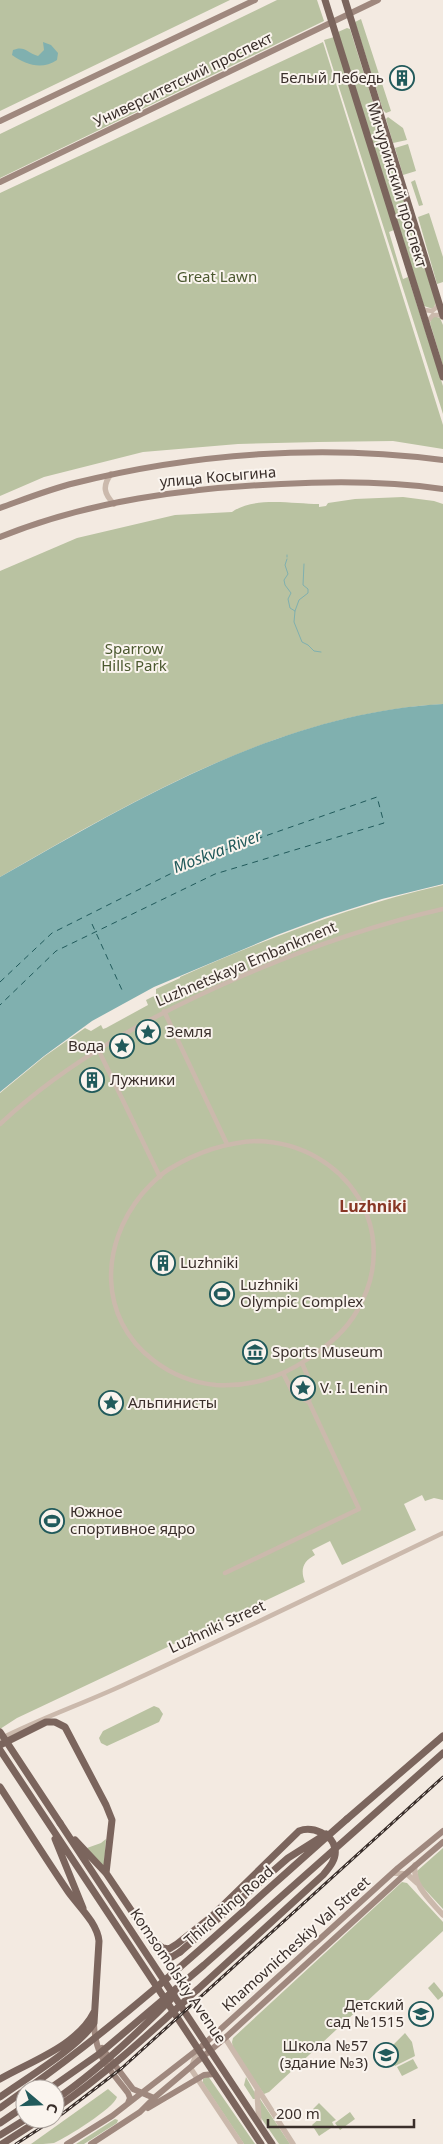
<svg xmlns="http://www.w3.org/2000/svg" width="443" height="2144" viewBox="0 0 443 2144" font-family="'Noto Sans',sans-serif">
<rect width="100%" height="100%" fill="#f3eae1"/>
<!-- green -->
<path fill="#b9c2a1" d="M0 0H230L0 111Z
M277 0H317L324 21 0 178V134Z
M361 19 391 111 386 113 383 110 355 22Z
M347 28 350 29 436 303 433 309 424 306 338 32Z
M334 37 394 230 389 232 403 279 408 277 443 386V414L324 40Z
M323 42 443 425V449L393 441 318 442 238 444 143 452 44 477 0 496V193Z
M388 117 403 128 407 140 393 143 386 119Z
M408 144 416 171 403 175 395 148Z
M415 180 423 205 419 206 411 182Z
M429 213 443 257V282L437 284 418 217Z
M434 316 440 318 443 325V366L430 323 431 319Z
M403 497 434 501 443 504V704C281 714 137 798 0 877V571L77 538 175 515 232 512C254 496 293 504 319 504V507L326 506 328 503 355 499Z
M443 885V1500L434 1498 425 1501 422 1495 404 1504 416 1530 342 1565 330 1541 312 1550 315 1555C303 1561 300 1570 305 1582L17 1718 0 1729V1093L45 1056 85 1028 91 1031 101 1025 103 1029 106 1028 148 1005 146 1000 156 995V989L180 978V977C263 940 353 905 443 885Z
M154 1706 159 1708 163 1714 159 1722 107 1746 101 1743 99 1738 103 1731Z
M106 1839 104 1867 87 1848 101 1843Z
M443 1848V1909L419 1883 417 1871Z
M402 1882 407 1883 443 1922V1931L269 2092 264 2094 233 2049 232 2042 233 2038Z
M434 1982 443 1993V1996L438 2000 428 1988Z
M405 2033 412 2042 415 2056 395 2066 387 2058 394 2052 390 2048Z
M413 2059 418 2068 402 2076 397 2067Z
M208 2076 255 2144H244L203 2083V2079Z
M246 2077 255 2093V2099H253L244 2085Z
M108 2089 117 2097C114 2108 66 2138 54 2143 48 2144 38 2144 31 2144Z
M260 2099 290 2144H279L259 2115Z
M319 2103 336 2120 332 2122 334 2126 319 2136 312 2125 320 2118 313 2109Z
M350 2112 355 2119 340 2130 335 2123Z
M115 2119 118 2120 117 2123 84 2144H76Z"/>
<!-- water -->
<path fill="#80b0af" d="M43 42 51 45 58 53 57 60C42 70 26 65 12 55L13 50C24 45 28 53 38 56L44 50Z
M443 704V884L382 899 325 917 277 935 154 987 92 1021 44 1056 0 1092V877C137 799 281 713 443 704Z"/>
<g fill="none" stroke-linecap="round" stroke-linejoin="round">
<!-- stream -->
<path stroke="#80b0af" stroke-width="1" d="M287 557V555
M287 559 285 565 288 574 284 580 285 585 291 593 288 599 290 608 295 611 294 622 302 642 308 645 314 651 321 652
M295 611 299 600 308 593V589L303 585 304 564"/>
<!-- ferry -->
<path stroke="#215a5b" stroke-width="1" stroke-dasharray="6 5" stroke-linecap="butt" d="M92 924 122 990
M0 982 52 933 202 858 377 797 384 823 215 874 56 951 0 1005"/>
<!-- minor -->
<path stroke="#cbb9ac" stroke-width="4.5" d="M421 307 425 310 432 311 437 307 438 303
M427 322 433 315H439L443 318
M164 1011 227 1144
M98 1049 160 1177
M0 1124C70 1059 154 1014 242 976 307 948 373 925 443 909
M258 1141C346 1144 404 1231 357 1311 345 1332 327 1347 306 1360 280 1378 248 1387 216 1385 194 1383 171 1374 153 1360 98 1318 100 1245 142 1194 150 1185 160 1174 171 1168 198 1152 227 1142 258 1141Z
M283 1373 293 1393 309 1402 311 1384 302 1363
M225 1573 359 1509 309 1402
M0 1739C43 1717 88 1702 132 1681 236 1633 339 1583 443 1533"/>
<!-- tertiary -->
<path stroke="#cbb9ac" stroke-width="5.5" d="M111 474C102 486 104 494 114 504
M415 1865C412 1885 431 1901 443 1915
M393 1873 407 1874 417 1883
M225 2038 293 2144
M198 2049 191 2069 241 2144
M257 2092 259 2122"/>
<!-- secondary -->
<path stroke="#9f887e" stroke-width="6" d="M0 121 255 0
M0 182 378 0
M0 508C25 499 50 489 75 483 194 453 322 444 443 460
M0 537C89 501 186 488 281 484 336 481 389 481 443 489
M94 2023C95 2057 109 2068 128 2093L130 2098 128 2103
M102 2048 133 2089 154 2098
M148 2108 204 2075 214 2074
M67 2144 112 2116 202 2046 398 1868 443 1831
M91 2144 140 2112 154 2098 225 2038 402 1877 443 1842"/>
<!-- primary -->
<path stroke="#7b655d" stroke-width="7" d="M325 0 443 377
M345 0 443 316
M0 1745 46 1722H55L65 1727 106 1805 112 1820 106 1873
M0 1750 261 2144
M0 1787C22 1821 44 1856 67 1890 77 1905 97 1922 99 1941L94 2023C79 2047 25 2079 0 2097
M347 1819 443 1736
M60 1823 272 2144
M55 1839 83 1908
M75 1840 106 1873 162 1956 172 1957 180 1952
M148 1937 163 1948 169 1949 177 1944 211 1917 299 1831C312 1826 333 1834 335 1849 337 1859 329 1868 323 1875L197 1990
M0 2079C31 2061 77 2046 94 2012
M0 2108 25 2090
M0 2123 25 2106
M0 2135 26 2119
M2 2144 41 2119"/>
<defs>
<path id="rail" d="M16 2144 62 2114 122 2068 443 1777"/>
</defs>
<!-- rail casing -->
<use href="#rail" stroke="#3a2f2b" stroke-width="3"/>
<!-- rail -->
<use href="#rail" stroke="#faf4ee" stroke-width="1" stroke-dasharray="4" stroke-linecap="butt"/>
<!-- primary-bridge -->
<path stroke="#7b655d" stroke-width="7" d="M0 1732 60 1823
M180 1952 288 1858 326 1834
M27 2089C141 2008 242 1911 347 1819
M49 2089 99 2054 204 1965 443 1753
M55 2100C100 2069 139 2032 177 1993
M55 2109C106 2074 151 2032 197 1990"/>
</g>
<!-- icons -->
<defs>
<symbol id="building-ring" viewBox="-11 -11 22 22"><circle r="9.5" fill="#faf4ee" stroke="#215a5b" stroke-width="1.5"/><path d="M-4-6H4V6H1V3H-1V6H-4ZM-2.5-4.3h1.7v1.8h-1.7ZM.8-4.3h1.7v1.8H.8ZM-2.5-1h1.7V.8h-1.7ZM.8-1h1.7V.8H.8Z" fill="#215a5b"/></symbol>
<symbol id="sight-ring" viewBox="-11 -11 22 22"><circle r="9.5" fill="#faf4ee" stroke="#215a5b" stroke-width="1.5"/><path d="M0-6L1.8-2.2L6-1.7L2.9 1.2L3.7 5.4L0 3.3L-3.7 5.4L-2.9 1.2L-6-1.7L-1.8-2.2Z" fill="#215a5b"/></symbol>
<symbol id="stadium-ring" viewBox="-11 -11 22 22"><circle r="9.5" fill="#faf4ee" stroke="#215a5b" stroke-width="1.5"/><path d="M0-5a6.5 5 0 1 0 0 10a6.5 5 0 1 0 0-10ZM-3.5-1.8h7v3.6h-7Z" fill="#215a5b"/></symbol>
<symbol id="museum-ring" viewBox="-11 -11 22 22"><circle r="9.5" fill="#faf4ee" stroke="#215a5b" stroke-width="1.5"/><path d="M0-6L6-3V-2H-6V-3ZM-5-1h2V3h-2ZM-1-1h2V3h-2ZM3-1h2V3H3ZM-6 4H6V6H-6Z" fill="#215a5b"/></symbol>
<symbol id="school-ring" viewBox="-11 -11 22 22"><circle r="9.5" fill="#faf4ee" stroke="#215a5b" stroke-width="1.5"/><path d="M0-5L7-2L0 1L-7-2ZM-4 1L0 2.5L4 1V4Q0 6-4 4Z" fill="#215a5b"/></symbol>
</defs>
<g fill-rule="evenodd">
<use href="#building-ring" x="388" y="64" width="28" height="28"/>
<use href="#sight-ring" x="134" y="1018" width="28" height="28"/>
<use href="#sight-ring" x="108" y="1032" width="28" height="28"/>
<use href="#building-ring" x="78" y="1066" width="28" height="28"/>
<use href="#building-ring" x="149" y="1249" width="28" height="28"/>
<use href="#stadium-ring" x="208" y="1280" width="28" height="28"/>
<use href="#museum-ring" x="241" y="1338" width="28" height="28"/>
<use href="#sight-ring" x="289" y="1374" width="28" height="28"/>
<use href="#sight-ring" x="97" y="1389" width="28" height="28"/>
<use href="#stadium-ring" x="38" y="1507" width="28" height="28"/>
<use href="#school-ring" x="407" y="2000" width="28" height="28"/>
<use href="#school-ring" x="372" y="2041" width="28" height="28"/>
</g>
<g text-anchor="middle" stroke-width="4" stroke-linejoin="round" paint-order="stroke">
<!-- poi labels -->
<g font-size="15" fill="#3a2f2b" stroke="#faf4ee" text-anchor="start">
<text x="384" y="83" text-anchor="end">Белый Лебедь</text>
<text x="166" y="1037">Земля</text>
<text x="104" y="1051" text-anchor="end">Вода</text>
<text x="110" y="1085">Лужники</text>
<text x="180" y="1268">Luzhniki</text>
<text x="240" y="1290">Luzhniki<tspan x="240" dy="17">Olympic Complex</tspan></text>
<text x="272" y="1357">Sports Museum</text>
<text x="320" y="1393">V. I. Lenin</text>
<text x="128" y="1408">Альпинисты</text>
<text x="70" y="1517">Южное<tspan x="70" dy="17">спортивное ядро</tspan></text>
<text x="404" y="2010" text-anchor="end">Детский<tspan x="404" dy="17">сад №1515</tspan></text>
<text x="368" y="2051" text-anchor="end">Школа №57<tspan x="368" dy="17">(здание №3)</tspan></text>
</g>
<!-- street labels -->
<g font-size="15" fill="#3a2f2b" stroke="#faf4ee">
<text transform="translate(183 80) rotate(-26)" y="5">Университетский проспект</text>
<text transform="translate(397 185) rotate(73)" y="5">Мичуринский проспект</text>
<text transform="translate(218 477) rotate(-5)" y="5">улица Косыгина</text>
<text transform="translate(246 964) rotate(-23)" y="5">Luzhnetskaya Embankment</text>
<text transform="translate(217 1627) rotate(-25)" y="5">Luzhniki Street</text>
<text transform="translate(229 1906) rotate(-41)" y="5">Third Ring Road</text>
<text transform="translate(296 1944) rotate(-42)" y="5">Khamovnicheskiy Val Street</text>
<text transform="translate(178 1976) rotate(56)" y="5">Komsomolskiy Avenue</text>
</g>
<!-- park labels -->
<g font-size="15" fill="#4b582f" stroke="#faf4ee">
<text x="217" y="282">Great Lawn</text>
<text x="134" y="654">Sparrow<tspan x="134" dy="17">Hills Park</tspan></text>
</g>
<!-- water labels -->
<g font-size="16" font-style="italic" fill="#215a5b" stroke="#faf4ee">
<text transform="translate(217 851) rotate(-21)" y="6">Moskva River</text>
</g>
<!-- neighbourhood labels -->
<g font-size="16" font-weight="bold" fill="#883725" stroke="#faf4ee">
<text x="373" y="1212">Luzhniki</text>
</g>
</g>
<!-- north arrow -->
<g transform="translate(40 2104) rotate(109)"><circle r="24" fill="#faf4ee" stroke="#ada5a0"/>
<path d="M0-4L9 19L0 12L-9 19Z" fill="#215a5b"/>
<text y="-8" font-size="14" font-weight="bold" text-anchor="middle" fill="#3a2f2b">С</text>
</g>
<!-- scale -->
<path d="M268 2119v8h146v-8" fill="none" stroke="#3a2f2b" stroke-width="2.5"/>
<text x="276" y="2119" font-size="15" fill="#3a2f2b" stroke="#faf4ee" stroke-width="4" paint-order="stroke">200 m</text>
</svg>
